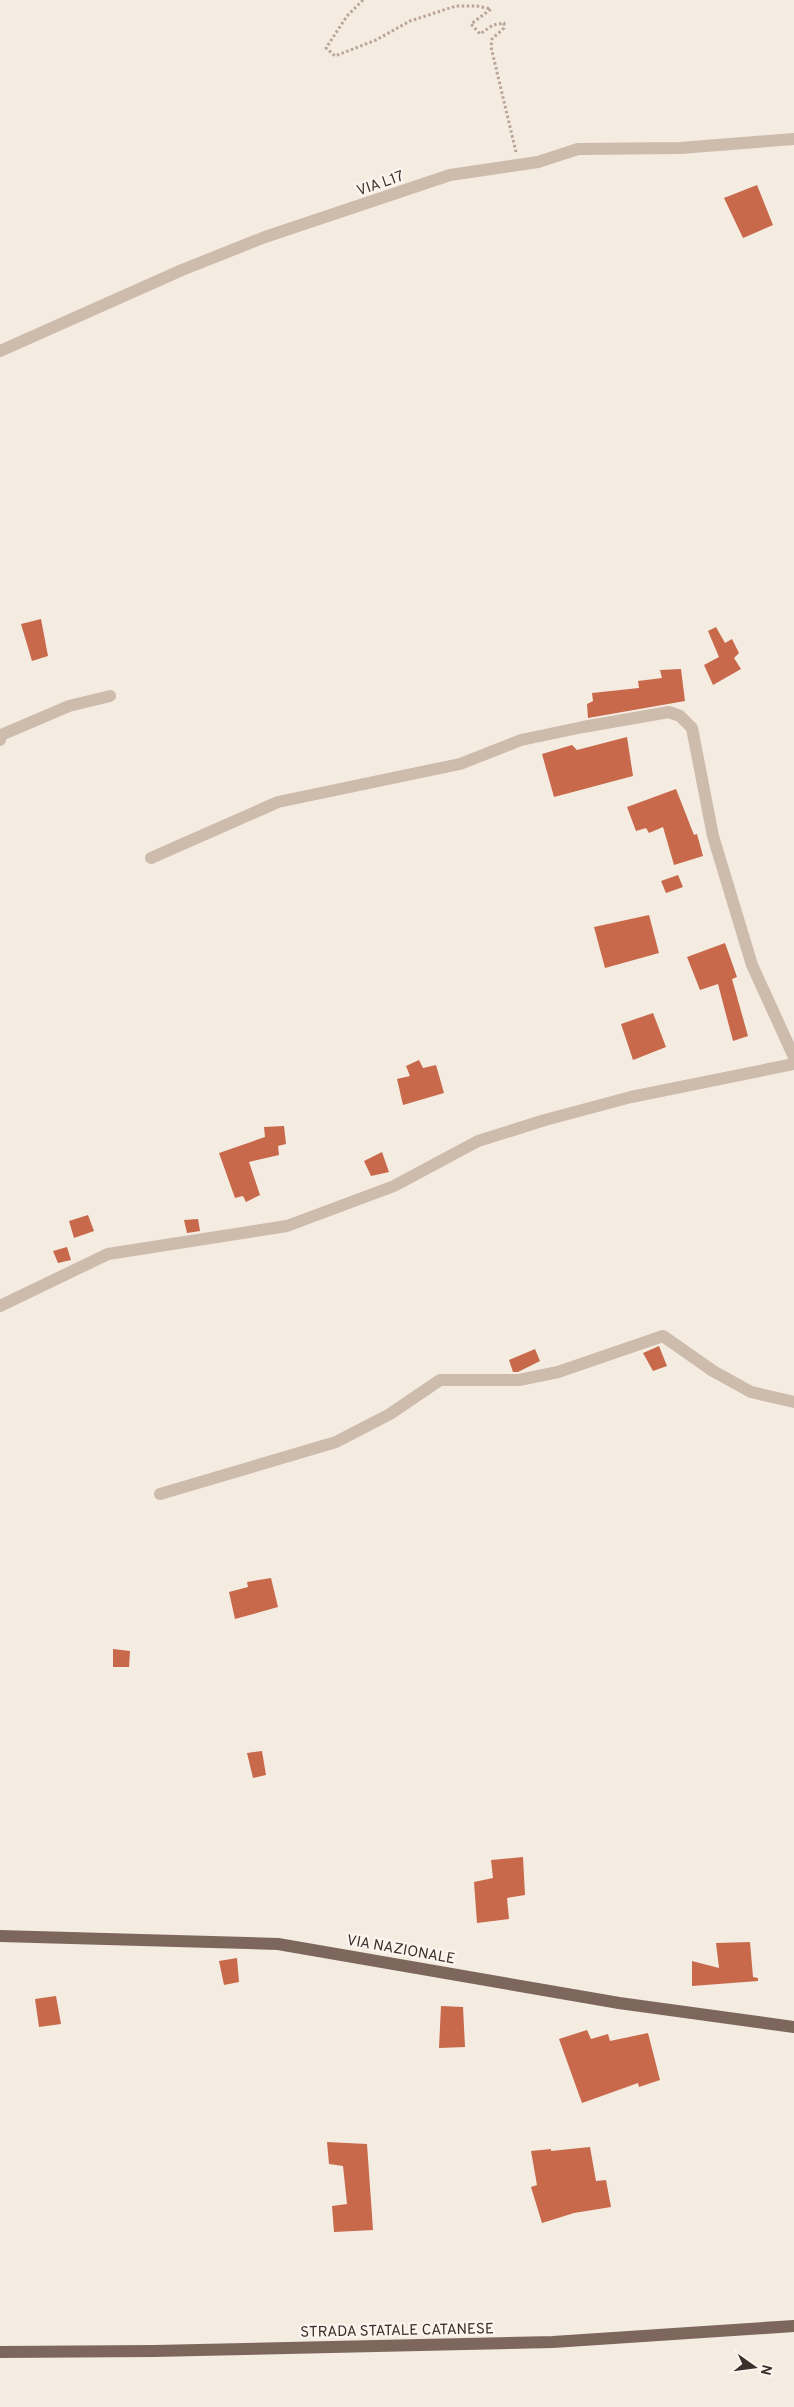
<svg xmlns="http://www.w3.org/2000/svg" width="794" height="2407" viewBox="0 0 794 2407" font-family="Overpass,sans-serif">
<rect width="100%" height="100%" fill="#f4ebe1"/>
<!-- building -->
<path fill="#c8694b" d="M757 185 773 225 743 238 724 198Z
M41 619 48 656 32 661 21 624Z
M716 627 725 643 732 639 739 653 734 658 741 669 713 685 704 665 719 657 708 631Z
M681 669 685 701 588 718 587 704 593 701 592 693 639 688 638 681 662 678 660 670Z
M627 737 633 776 554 797 542 754 572 745 577 750Z
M676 789 694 835 697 834 703 856 674 865 663 827 649 833 646 828 636 831 627 807Z
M678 875 683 887 666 893 661 881Z
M649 915 659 953 605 968 594 927Z
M725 943 737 977 732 979 748 1036 733 1041 718 984 700 990 687 957Z
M653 1013 666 1047 633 1060 621 1024Z
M419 1060 423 1068 436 1065 444 1093 403 1105 397 1079 410 1076 406 1066Z
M284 1126 286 1144 278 1146 279 1155 249 1162 260 1195 246 1202 243 1196 235 1198 219 1153 265 1137 264 1127Z
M382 1152 389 1172 371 1176 364 1161Z
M88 1215 94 1231 74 1238 69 1221Z
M198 1219 200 1231 187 1233 184 1220Z
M67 1247 71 1260 58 1263 53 1251Z
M659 1346 667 1366 653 1371 643 1353Z
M535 1349 540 1361 518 1372H513L509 1360Z
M271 1578 278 1607 235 1619 229 1592 248 1587 247 1582Z
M113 1649 130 1651 129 1667H113Z
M262 1751 266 1775 253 1778 247 1753Z
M523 1857 525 1895 507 1898 509 1919 477 1923 474 1882 493 1878 491 1860Z
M750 1942 753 1977 758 1978V1981L692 1986V1961L719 1968 716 1943Z
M237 1958 239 1982 224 1985 219 1961Z
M56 1996 61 2024 39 2027 35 1999Z
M441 2006 463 2007 465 2047 439 2048Z
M587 2030 591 2039 608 2034 610 2041 648 2033 660 2080 639 2087 638 2083 582 2103 559 2039Z
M327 2142 367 2144 373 2230 334 2232 332 2206 347 2204 343 2166 329 2164Z
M590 2147 596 2181 606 2180 611 2207 574 2213 542 2223 531 2187 537 2185 531 2151 551 2149V2151Z"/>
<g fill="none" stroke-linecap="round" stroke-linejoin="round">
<!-- path -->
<path stroke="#b9a596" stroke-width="3" stroke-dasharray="2.5 2.5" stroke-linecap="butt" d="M363 0 347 16 326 48 335 56 376 40 410 21 456 6H477L491 9 471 24 480 34 493 25 504 23V28L492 39 491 47 516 152"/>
<!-- minor -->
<path stroke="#cdbbac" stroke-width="12" d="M0 351 182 270 265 237 450 175 538 162 578 149 680 148 794 139
M0 740 1 735 69 706 110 696
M151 858 278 802 460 764 521 740 583 727 669 712 680 716 692 728 713 836 752 965 794 1057
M0 1306 108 1254 287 1226 394 1186 478 1141 545 1120 631 1097 794 1064
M160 1494 336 1442 390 1414 440 1380H519L558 1372 663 1336 713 1371 751 1392 794 1402"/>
<!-- major -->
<path stroke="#7d675c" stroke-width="12" d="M0 1936 278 1944 619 2003 794 2027
M0 2352 154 2351 553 2342 794 2326"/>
</g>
<g text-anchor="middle" stroke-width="5" stroke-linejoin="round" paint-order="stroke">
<!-- street labels -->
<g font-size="15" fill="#3b302b" stroke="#fbf5ee">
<text transform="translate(380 183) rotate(-19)" y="5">VIA L17</text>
<text transform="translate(401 1949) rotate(10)" y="5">VIA NAZIONALE</text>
<text transform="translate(397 2330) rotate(-1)" y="5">STRADA STATALE CATANESE</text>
</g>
</g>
<!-- north arrow -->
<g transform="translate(754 2367) rotate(104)" stroke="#fbf5ee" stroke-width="4" paint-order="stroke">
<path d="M0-4L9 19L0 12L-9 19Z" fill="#3b302b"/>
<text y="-8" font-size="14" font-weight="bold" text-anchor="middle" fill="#3b302b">N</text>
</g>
</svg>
